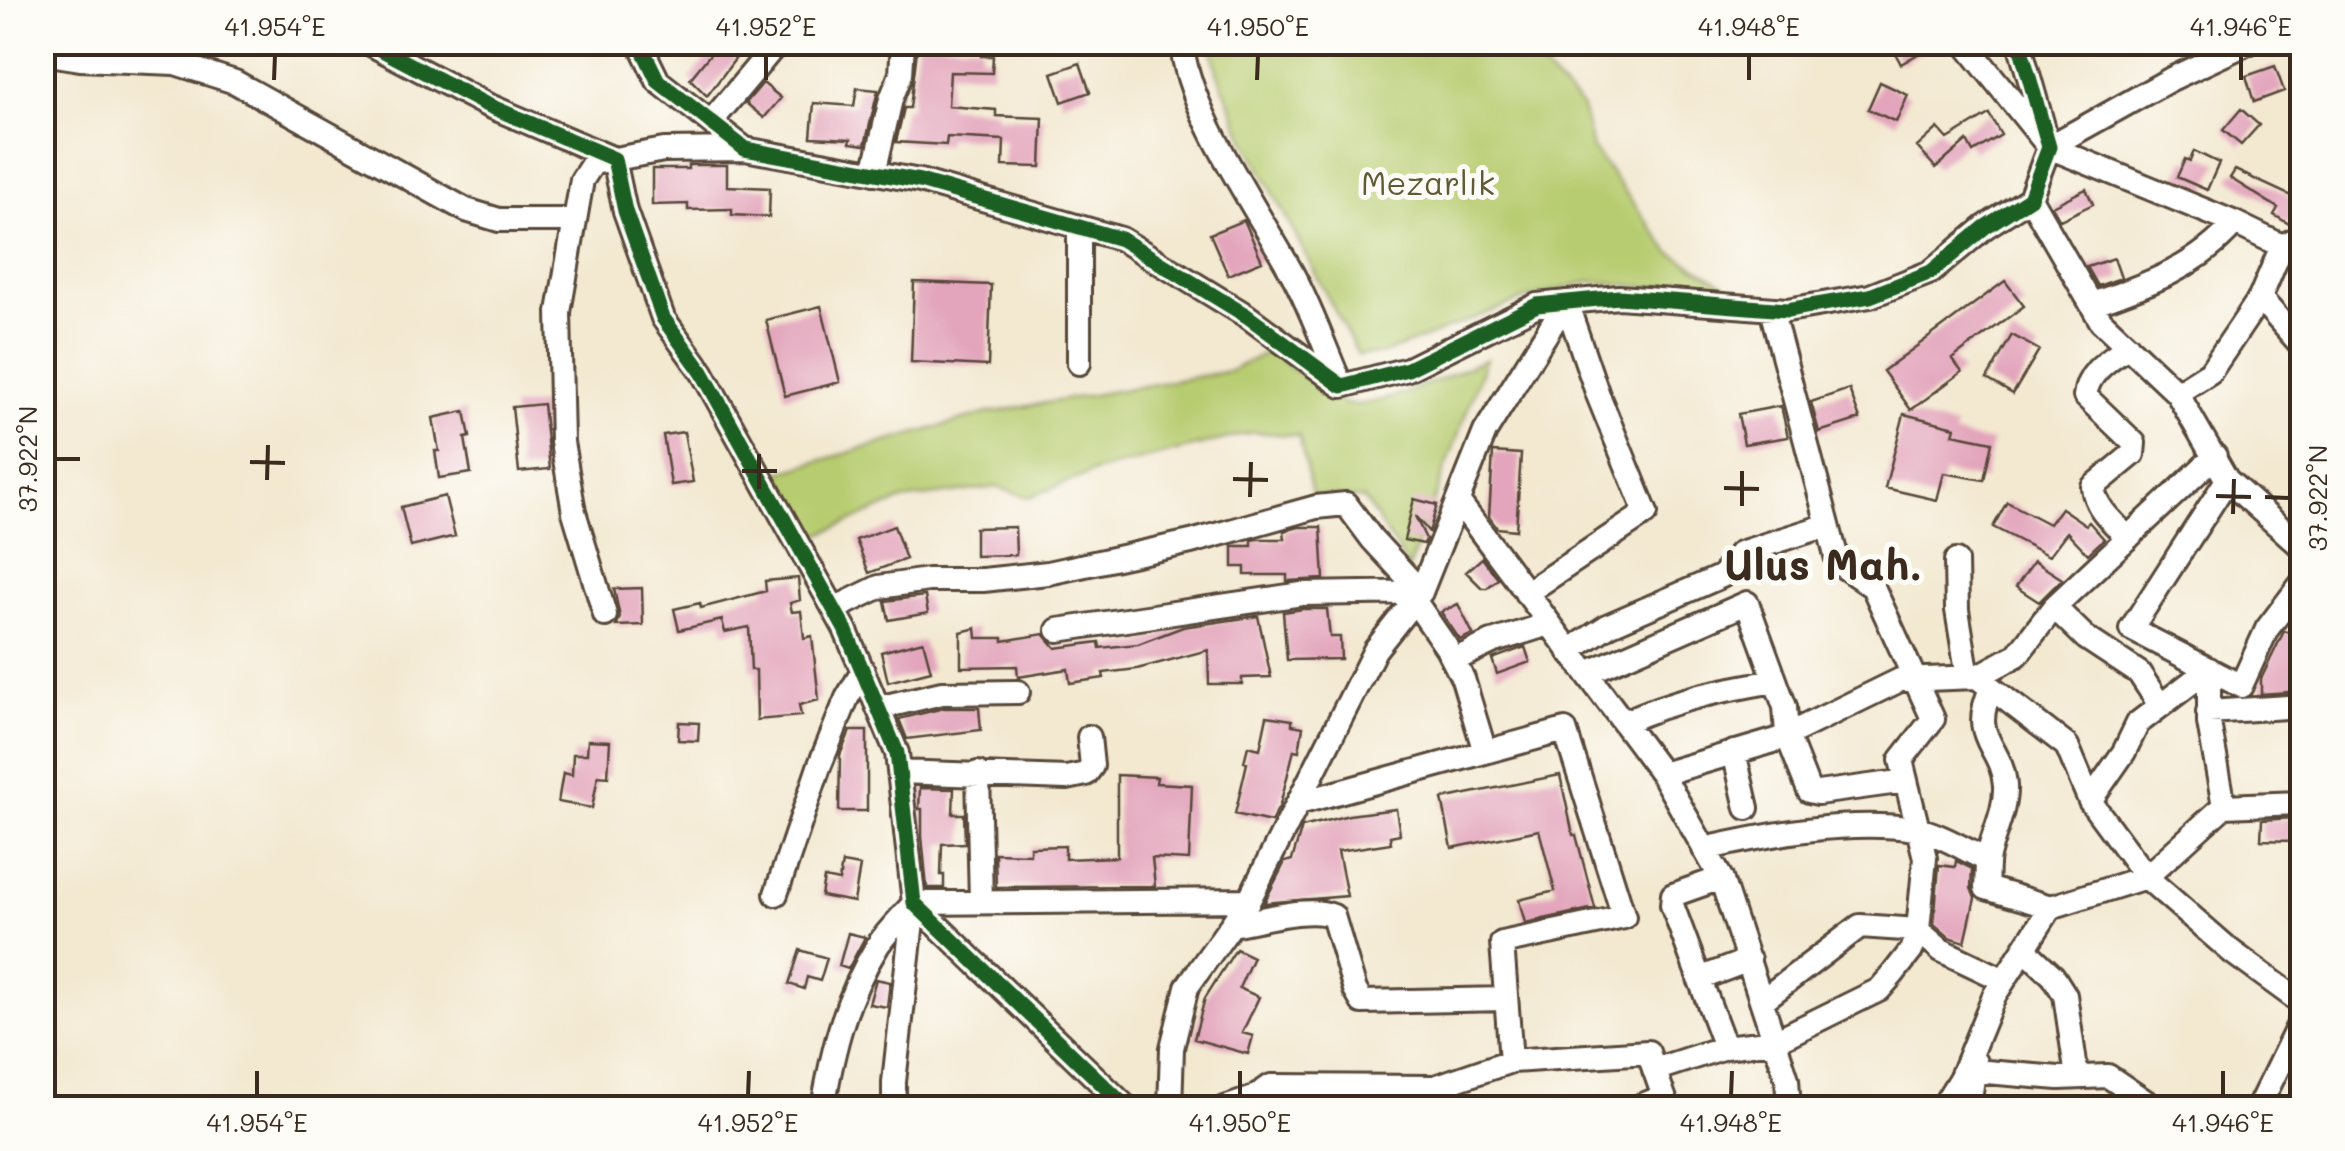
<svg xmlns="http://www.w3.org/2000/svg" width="2345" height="1151" viewBox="0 0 2345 1151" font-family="Mali,sans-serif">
<rect width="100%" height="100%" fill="#fdfcf7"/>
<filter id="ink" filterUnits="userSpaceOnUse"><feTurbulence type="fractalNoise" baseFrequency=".01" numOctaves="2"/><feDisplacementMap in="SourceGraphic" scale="20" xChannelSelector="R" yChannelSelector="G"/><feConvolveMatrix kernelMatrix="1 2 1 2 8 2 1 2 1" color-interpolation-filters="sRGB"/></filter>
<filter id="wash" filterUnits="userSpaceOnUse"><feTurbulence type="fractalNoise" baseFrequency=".0048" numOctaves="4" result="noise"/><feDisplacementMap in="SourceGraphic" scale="40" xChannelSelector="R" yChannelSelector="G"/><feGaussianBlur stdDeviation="2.25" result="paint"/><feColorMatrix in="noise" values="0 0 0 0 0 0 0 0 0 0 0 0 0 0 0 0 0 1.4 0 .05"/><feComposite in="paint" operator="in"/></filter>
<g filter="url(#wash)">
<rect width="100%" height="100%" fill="#f3e8d0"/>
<!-- green -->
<path fill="#b7cc70" stroke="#797b47" stroke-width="2.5" d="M1211 43H1518L1582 107 1592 148 1670 252 1723 283 1714 293 1590 281 1524 299 1383 354 1358 355 1246 141 1217 72Z
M1269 351C1284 362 1332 401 1346 404 1376 410 1456 372 1486 359L1409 568 1364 499 1312 494 1299 436 1253 432 1097 471 1029 497 996 487 902 500 816 536 777 473 988 413 1230 371Z"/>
<g id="blocks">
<!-- building -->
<path fill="#e3a5bc" d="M720 42H748L707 96 690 79Z
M918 42 981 45V56H993L992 73 950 72 948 106 996 110V116L1043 118 1041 167 1003 166 1004 140 947 137 946 145 896 142 904 108H910Z
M1889 42H1938L1901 64Z
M1080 63 1090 92 1062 102 1052 73Z
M2275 66 2284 91 2254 102 2246 76Z
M1880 82 1908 95 1896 122 1868 109Z
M763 83 781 98 764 118 746 103Z
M857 88 878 90 865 145 850 143 851 139 811 137 814 103 854 106Z
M2241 109 2259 125 2241 145 2223 130Z
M1989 114 2001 135 1973 152 1967 141 1936 168 1917 147 1938 128 1948 139Z
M2194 151 2219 163 2207 190 2177 177 2185 159 2190 161Z
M688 165H727V186L770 188 769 217 732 215V209L688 210V204L652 205V169H688Z
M2235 170 2302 201V214L2298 222 2291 225 2274 215 2278 208 2230 178Z
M2086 189 2093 204 2060 220 2052 206Z
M1244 220 1262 261 1228 275 1210 234Z
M2114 258 2121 278 2098 286 2087 267Z
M2005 281 2024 306 1952 359 1962 372 1911 410 1883 371Z
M914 282 991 285 988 366 911 362Z
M821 306 840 382 785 396 766 320Z
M2012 335 2039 350 2013 394 1987 379Z
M1849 389 1860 419 1819 432 1811 402Z
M543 404 550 469 519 472 512 407Z
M1781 406 1788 437 1744 444 1738 414Z
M465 411 470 437 465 438 471 473 439 478 435 451H439L433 418Z
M1904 414 1955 427 1953 434 1992 442 1984 480 1944 473 1937 500 1885 488Z
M684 432 693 482 671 485 663 435Z
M1493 452 1521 454 1516 530 1497 528 1489 517Z
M445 496 455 536 411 547 401 507Z
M1414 499 1437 505 1429 532 1415 516 1426 539 1424 544 1404 540Z
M2007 502 2049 524 2061 508 2086 525 2089 522 2104 539 2088 554 2067 532 2049 556 1993 527Z
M894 526 906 559 869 573 856 540Z
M1015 527 1016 555 975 556V528Z
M1299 527H1321L1324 579 1287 581V575H1245V567H1233V546H1252V540L1256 539H1285L1284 531Z
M1482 558 1498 579 1487 588H1482L1466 572Z
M2034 561 2062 579 2039 602 2016 587Z
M798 578 800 600 790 603 792 612 801 611 804 638 812 636 819 700 799 705 801 716 757 720 756 670H751L749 627 725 632 722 620 679 630 674 609 700 603 701 608 766 591 765 581Z
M642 588 643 625 616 626 620 617 614 589Z
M925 596 928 613 889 620 885 601Z
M1458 604 1473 634 1460 640 1441 612Z
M1303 609H1327L1330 637H1340L1341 659 1287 660 1283 612Z
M1258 616 1271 677 1242 678V684H1209L1208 650 1137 669 1103 673 1104 678 1070 683 1068 669 1018 677 1017 666 961 667V632L976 628 977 638H1003V641L1044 634 1056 648 1099 642 1100 648 1138 644 1183 627Z
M2284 631 2302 637V691L2261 694V679Z
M923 641 931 671 888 682 881 652Z
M1525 647 1530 662 1497 674 1492 659Z
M944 708H979L981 730 907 739 899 719Z
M1267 716 1292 720V725L1303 727 1299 751 1294 750 1280 805 1271 822 1235 814 1247 763 1244 762 1248 746 1260 749Z
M679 722 699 723 698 741 678 740Z
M850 731H867V811H839L840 755Z
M588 740 610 741 608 777 598 776 592 808 558 802 563 773 572 775 573 754H587Z
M1117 775 1157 777 1156 783 1192 785 1189 860 1152 858 1155 886 996 887 995 853 1030 854V847L1065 846V859L1117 857Z
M1560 775 1573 835H1576L1595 908 1525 923 1519 900 1555 891 1539 830 1452 848 1442 799Z
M920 788 954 789 953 814H964L965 843 942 844 941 875H944V888H927L922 836V809H919Z
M1396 809 1400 834 1390 836 1391 843 1338 851 1347 896 1264 903 1285 862 1292 860 1302 827 1349 815Z
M2293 818 2292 841 2261 840 2262 820Z
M1956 861 1972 869 1971 888 1975 898 1965 942 1949 937 1934 924 1939 865 1955 867Z
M842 863 860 866 854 902 821 896 824 878 839 881Z
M848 933 865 937 848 969 839 966Z
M1236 949 1253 957 1239 988 1259 997 1242 1033 1253 1036 1248 1054 1194 1039 1205 998Z
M800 950 827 958 820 981 807 977 804 989 789 984Z
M876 979 890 982 887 1007 869 1004Z"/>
</g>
</g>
<g filter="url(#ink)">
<use href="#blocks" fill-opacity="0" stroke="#574639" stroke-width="2.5"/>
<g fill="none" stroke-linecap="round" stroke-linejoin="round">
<defs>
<path id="minor" d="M367 42 485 104 614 159 625 211 663 318 702 372 845 629 897 753 914 903 1127 1108
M639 42 658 81 745 149 920 181 1121 239 1247 316 1342 386 1408 369 1537 305 1619 297 1787 310 1870 296 1931 272 1985 227 2030 198 2049 147 2019 42
M1182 42C1185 108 1262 216 1294 277 1312 311 1325 348 1340 383
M1964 42 2049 147 2235 223 2282 246
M42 53 80 59 175 63 235 82 466 210 499 220H575
M711 122 778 42
M2049 147 2171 79 2250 42
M874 173 891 99 901 74 903 42
M2030 198 2101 321 2177 393 2227 480 2302 547
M2260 298 2302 346
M2092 304C2146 285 2197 268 2235 223
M2128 346C2109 360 2088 371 2085 396L2134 443 2133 454 2093 487C2095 508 2114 523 2128 538
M1079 363V227
M2177 393 2210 372 2260 298 2282 246 2302 236
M2227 480 2131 629 2241 686 2267 629 2302 583
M1458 501 1662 774 1721 878 1787 1079 1789 1108
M1956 561 1957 610 1968 677
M1526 593 1646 513 1598 395 1566 302
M1414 600 1447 648 1463 679 1485 752
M2054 607 2086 638 2139 673 2160 705
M834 609 879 587 928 580H983L1048 573 1191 542 1316 507 1346 504 1372 539 1421 592
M605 615 574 512 562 442 559 312 582 180 593 163 664 150 745 149
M1058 630 1302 594 1421 592
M1569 651 1609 625 1722 576 1740 553 1828 525
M1454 660 1492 642 1549 624
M2209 669V723L2224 806
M1587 673 1747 603 1785 707 1787 735 1809 791 1818 793 1906 781
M1977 677 2067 746 2090 801 2146 877 2232 952 2302 1003
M1991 689C1968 740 2002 744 2005 786 2006 810 1993 834 1988 856 1986 866 1987 878 1986 888L2051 907
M878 708 942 693 1018 692
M2208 712 2302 706
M1625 722C1673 699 1723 690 1775 681
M1734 752 1747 808
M899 772 1067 778 1086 774 1092 766 1089 737
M978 773 981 902
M1662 774 1777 740 1900 680 1977 677 2017 655 2054 607 2215 456
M2090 801 2124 752 2138 723 2209 669
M1299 803 1565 730 1624 917 1502 943 1511 1061
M1704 849C1769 834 1849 819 1915 829 1939 833 1965 850 1987 860
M1721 878 1673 895 1672 905 1725 1047
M776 894 819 767 847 698 863 671
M1231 925C1257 921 1310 905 1333 916L1355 990 1362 1002 1506 999
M2024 949 2053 976 2065 995 2077 1077
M1699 979 1749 960
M1763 1000 1860 926 1918 930 1941 950 2004 980
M1654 1070 1725 1047 1775 1041 1879 990 1893 974 1911 951 1918 930 1925 858 1901 760 1933 719 1873 587 1838 563 1771 309
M1974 1071 2059 1078 2108 1076 2155 1108
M823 1108C833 1048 845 998 878 945 888 930 903 916 914 903L1249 900
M894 1108V1082L914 903
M1170 1108 1172 1048 1187 987 1249 900 1375 650 1421 592 1485 432 1566 302
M1225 1108 1254 1098 1271 1086 1435 1087 1511 1061 1648 1052 1668 1108
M1635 1108 1663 1097
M1942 1108 1961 1077 1994 996 2051 907 2146 877 2224 806 2302 803
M1969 1108 1975 1062
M2258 1108 2302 1018"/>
</defs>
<!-- minor casing -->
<use href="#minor" stroke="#574639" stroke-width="28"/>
<!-- minor -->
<use href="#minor" stroke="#fff" stroke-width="22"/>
<defs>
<path id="cycleway" d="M367 42 485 104 614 159 625 211 663 318 702 372 845 629 897 753 914 903 1127 1108
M639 42 658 81 745 149 920 181 1121 239 1247 316 1342 386 1408 369 1537 305 1619 297 1787 310 1870 296 1931 272 1985 227 2030 198 2049 147 2019 42"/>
</defs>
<!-- cycleway casing -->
<use href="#cycleway" stroke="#fdfcf7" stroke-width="21"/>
<!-- cycleway -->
<use href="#cycleway" stroke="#1b5e20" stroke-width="15"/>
</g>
</g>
<!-- ticks -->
<path fill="none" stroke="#3b2a1e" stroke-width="4" d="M274 80 275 55M766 80V55M1257 80 1258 55M1749 80V55M2241 80V55M55 459H80M250 462 285 463M742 471H777M1233 479 1268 480M267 480 268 445M1724 488 1759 489M759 489V454M2216 496 2251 497M1250 497 1251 462M2265 497 2290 498M1742 506V471M2233 514 2234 479M257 1096V1071M748 1096 749 1071M1240 1096V1071M1731 1096 1732 1071M2223 1096V1071"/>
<g text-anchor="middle" stroke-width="10" stroke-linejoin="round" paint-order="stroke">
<!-- park labels -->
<g font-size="32" fill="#605b37" stroke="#fdfcf7">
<text x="1428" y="195">Mezarlık</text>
</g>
<!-- district labels -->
<g font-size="42" font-weight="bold" fill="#3b2a1e" stroke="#fdfcf7">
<text x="1823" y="580">Ulus Mah.</text>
</g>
</g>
<!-- margin -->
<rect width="2345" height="1151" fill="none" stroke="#fdfcf7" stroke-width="110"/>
<rect x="55" y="55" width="2235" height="1041" fill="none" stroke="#3b2a1e" stroke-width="4"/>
<g font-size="25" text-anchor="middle" fill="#3b2a1e">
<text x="275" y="36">41.954°E</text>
<text x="766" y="36">41.952°E</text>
<text x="1258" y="36">41.950°E</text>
<text x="1749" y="36">41.948°E</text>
<text x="2241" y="36">41.946°E</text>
<text transform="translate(28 459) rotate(-90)" y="9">37.922°N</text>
<text transform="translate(2318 498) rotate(-90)" y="9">37.922°N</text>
<text x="257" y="1132">41.954°E</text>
<text x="748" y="1132">41.952°E</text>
<text x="1240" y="1132">41.950°E</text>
<text x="1731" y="1132">41.948°E</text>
<text x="2223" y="1132">41.946°E</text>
</g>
</svg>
